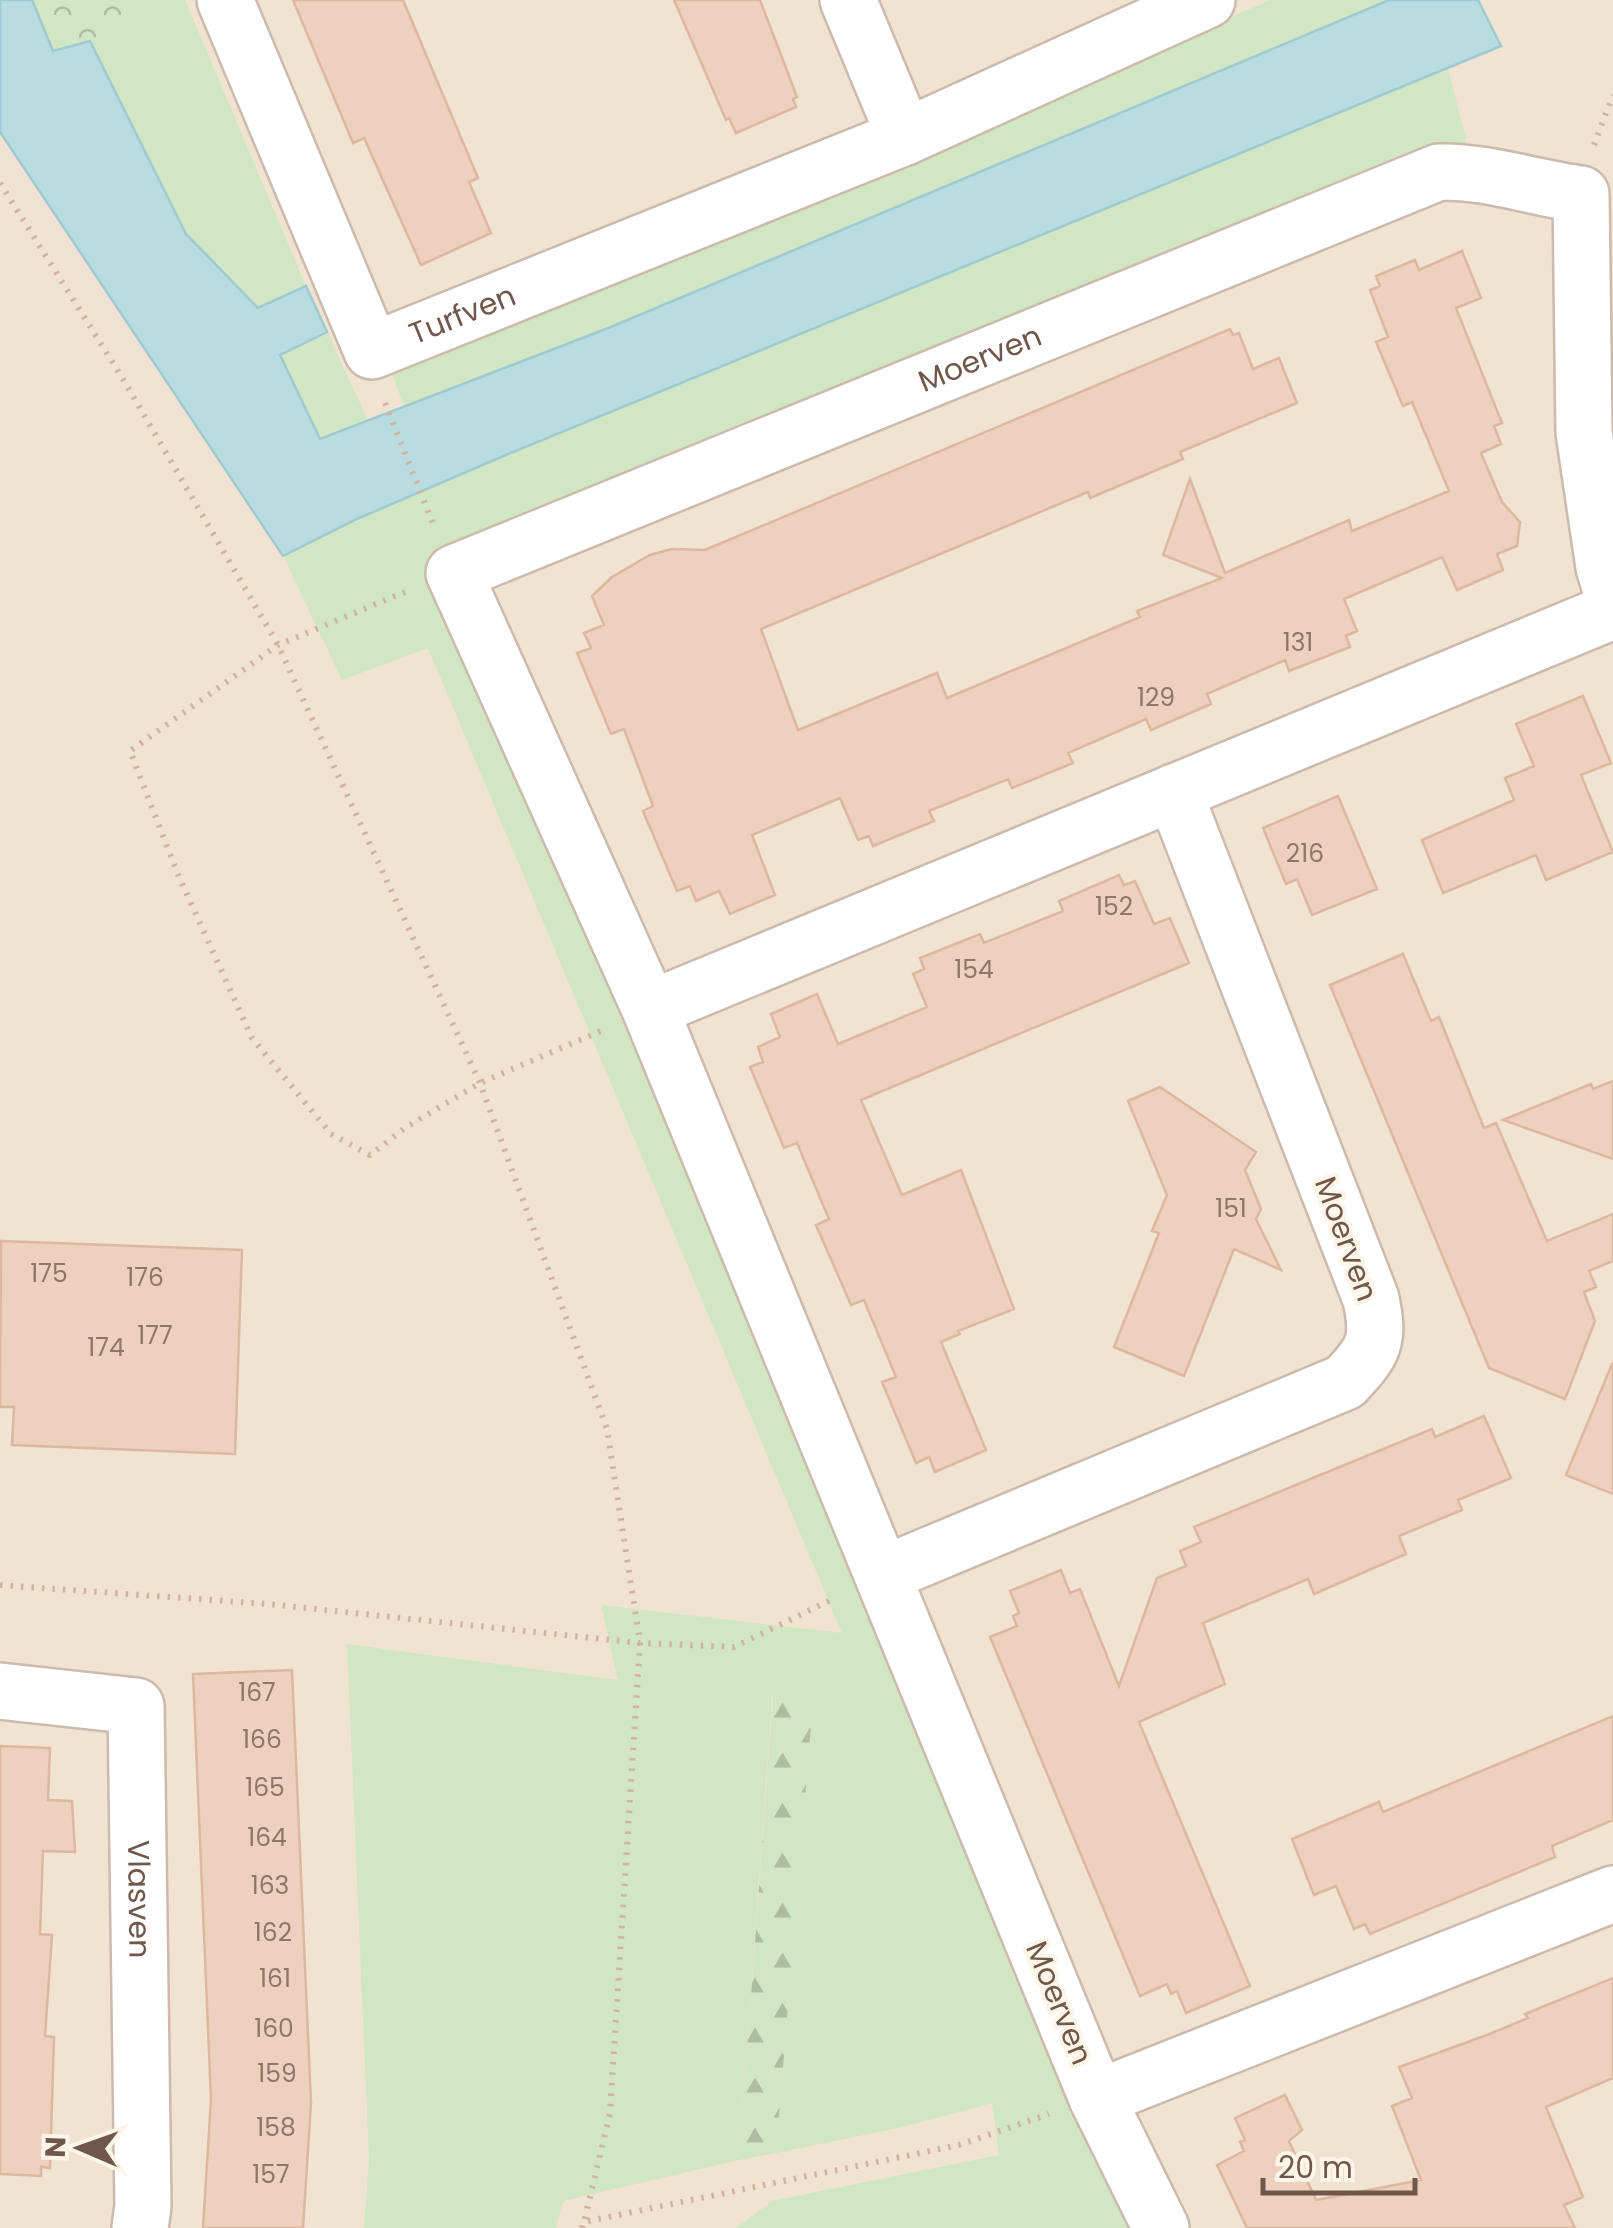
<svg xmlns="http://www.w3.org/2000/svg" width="1613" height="2228" viewBox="0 0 1613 2228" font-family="Poppins,sans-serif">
<defs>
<pattern id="forest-firs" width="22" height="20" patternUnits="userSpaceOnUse" patternTransform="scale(2.5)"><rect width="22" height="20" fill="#d1e6c3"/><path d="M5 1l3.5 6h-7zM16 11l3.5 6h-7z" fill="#aebda0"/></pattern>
<pattern id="park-crowns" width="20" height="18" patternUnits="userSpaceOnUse" patternTransform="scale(2.5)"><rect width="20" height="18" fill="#d1e6c3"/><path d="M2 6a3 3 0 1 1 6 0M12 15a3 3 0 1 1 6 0" fill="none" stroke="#aebda0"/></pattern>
</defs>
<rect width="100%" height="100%" fill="#faf1e3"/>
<!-- residential -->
<path fill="#f1e3d2" d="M0 0H1613V2228H0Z"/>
<!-- grass -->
<path fill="#d1e6c3" d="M150 0H185L306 286 258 308 186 234 90 41Z
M1271 0H1389L611 327 404 406 390 369Z
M1448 68 1469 151 1436 148 1400 155 505 529 464 647 1133 2228H736L772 2201 999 2155 992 2103 903 2127 776 2153 813 1702 772 1697 739 2160 563 2201 556 2228H364L369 2160 347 1644 618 1680 601 1605 842 1633 428 648 342 680 283 556 357 519 508 454Z
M327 332 368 420 319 439 280 355Z"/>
<!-- forest -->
<path fill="url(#forest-firs)" d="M773 1696 813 1701 776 2153 739 2160Z"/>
<!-- park -->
<path fill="url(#park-crowns)" d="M32 0H150L90 41 53 52Z"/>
<!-- water -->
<path fill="#b9dce1" stroke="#a0cad2" stroke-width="2.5" d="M0 0H32L53 51 90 41 186 234 258 308 306 286 327 332 280 355 320 439 611 327 1389 0H1478L1501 46 508 454 357 519 283 556 0 132Z"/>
<!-- building -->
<path fill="#edd0bd" stroke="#deb79f" stroke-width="2.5" d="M293 0H403L478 178 469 182 491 233 421 265 364 138 353 143Z
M674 0H760L797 97 793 99 796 107 736 133 729 118 726 120Z
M1462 251 1481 298 1456 308 1502 423 1494 426 1501 444 1481 453 1502 502 1520 522 1517 546 1497 554 1503 570 1457 590 1442 557 1344 599 1357 631 1346 636 1350 647 1289 671 1285 660 1207 694 1211 704 1151 730 1146 719 1068 753 1073 763 1012 788 1008 779 929 811 934 821 873 846 869 836 858 840 840 798 752 835 775 895 730 914 719 891 696 901 690 886 677 891 643 811 653 806 624 729 611 734 577 653 591 648 584 633 604 625 592 596 612 577 650 555 672 549 705 550 1230 329 1233 335 1239 333 1253 369 1279 358 1297 403 1180 452 1183 459 1090 498 1088 492 761 629 798 730 937 673 947 698 1140 617 1137 611 1222 578 1163 555 1190 479 1225 573 1349 520 1352 531 1449 491 1412 402 1403 406 1376 342 1388 337 1370 290 1380 286 1376 276 1415 260 1419 270Z
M1583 696 1611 763 1581 775 1613 852 1546 880 1536 855 1443 893 1422 840 1514 800 1505 778 1534 766 1516 724Z
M1338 796 1377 889 1312 915 1297 879 1286 884 1263 828Z
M1119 875 1124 885 1135 881 1154 924 1170 918 1189 963 861 1100 902 1195 961 1170 1014 1309 958 1331 960 1334 941 1342 986 1450 935 1472 929 1457 916 1463 882 1382 896 1377 864 1300 851 1305 816 1225 829 1219 797 1143 784 1148 750 1067 763 1062 758 1047 780 1037 771 1014 817 994 838 1044 927 1007 913 974 924 969 920 958 980 934 984 943 1063 911 1059 901Z
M1403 954 1431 1021 1439 1017 1484 1128 1496 1123 1547 1241 1613 1214V1261L1589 1271 1596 1287 1584 1292 1595 1321 1565 1399 1489 1368 1330 985Z
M1613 1081V1159L1503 1120 1591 1084 1593 1089Z
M1160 1087 1256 1152 1245 1170 1261 1209 1256 1219 1281 1270 1234 1249 1184 1376 1114 1347 1159 1233 1152 1231 1167 1195 1128 1101Z
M1 1241 242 1250 235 1454 12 1445 14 1407H0Z
M1612 1364H1613V1494L1566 1475Z
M1484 1416 1511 1478 1458 1500 1462 1510 1399 1536 1406 1554 1314 1594 1308 1579 1203 1623 1225 1684 1139 1722 1250 1986 1186 2013 1177 1991 1171 1994 1167 1984 1140 1996 990 1637 1017 1626 1013 1616 1019 1613 1010 1591 1061 1570 1070 1593 1080 1589 1119 1686 1157 1578 1186 1566 1180 1551 1201 1542 1194 1527 1432 1429 1435 1437Z
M292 1670 311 2103 303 2228H203L211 2100 193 1674Z
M1613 1716V1820L1552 1846 1555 1857 1370 1934 1365 1924 1354 1929 1336 1886 1314 1895 1292 1839 1379 1802 1383 1812Z
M0 1746 50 1748 48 1800 72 1801 75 1852 43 1851 40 1934 52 1935 45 2036 54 2037 50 2168 41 2167V2176L0 2174Z
M1613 1978V2078L1546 2107 1583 2197 1564 2205 1575 2228H1247L1217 2165 1244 2151 1240 2142 1245 2140 1235 2118 1285 2095 1302 2130 1289 2141 1316 2200 1421 2180 1392 2106 1412 2098 1399 2067 1487 2035 1528 2018 1525 2014Z"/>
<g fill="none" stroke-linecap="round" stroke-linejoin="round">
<defs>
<g id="minor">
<path id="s1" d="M225 0 372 351 905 137 1207 0"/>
<path d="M848 0 905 137"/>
<path d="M650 1009 1613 611"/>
<path d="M884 1574 1345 1382C1374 1351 1380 1341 1371 1299L1174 792"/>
<path id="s2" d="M0 1691 136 1706 143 2206 140 2228"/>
<path d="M1097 2098 1613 1894"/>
<path id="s3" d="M1161 2228 1097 2098 650 1009 454 573 1439 172C1487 171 1534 188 1581 194L1584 432 1604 567 1613 597"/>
</g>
</defs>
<!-- minor casing -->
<use href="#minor" stroke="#ccbbad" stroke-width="60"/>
<!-- path -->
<path stroke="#d1b3a0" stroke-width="6" stroke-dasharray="2.5 8" stroke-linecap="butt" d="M1594 145 1613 95
M0 183 123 379 278 645 480 1083 607 1429 640 1643 610 2113 584 2222
M385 403 434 526
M405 592 278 645 130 751 179 877 252 1038 331 1134 370 1155 405 1128 480 1083 603 1030
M0 1585 268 1604 640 1643 734 1647 835 1598
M582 2228 584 2222 959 2145 1049 2114"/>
<!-- minor -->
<use href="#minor" stroke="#fff" stroke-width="55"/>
</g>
<g text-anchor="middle" stroke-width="8" stroke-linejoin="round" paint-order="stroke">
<!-- number labels -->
<g font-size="25" fill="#8e7668">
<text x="1298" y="651">131</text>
<text x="1156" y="706">129</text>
<text x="1305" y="862">216</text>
<text x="1114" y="915">152</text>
<text x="974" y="978">154</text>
<text x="1231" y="1217">151</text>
<text x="49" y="1282">175</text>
<text x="145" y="1286">176</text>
<text x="155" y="1344">177</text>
<text x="106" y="1356">174</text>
<text x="257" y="1701">167</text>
<text x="262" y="1748">166</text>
<text x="265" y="1796">165</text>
<text x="267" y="1846">164</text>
<text x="270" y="1894">163</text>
<text x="273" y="1941">162</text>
<text x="275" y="1987">161</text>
<text x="274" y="2037">160</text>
<text x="277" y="2082">159</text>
<text x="276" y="2136">158</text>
<text x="271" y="2183">157</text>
</g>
<!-- street labels -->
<g font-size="30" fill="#6f584b" stroke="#fdf5e8">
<text dy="10" stroke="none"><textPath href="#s1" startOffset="478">Turfven</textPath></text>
<text dy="10" stroke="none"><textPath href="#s3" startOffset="2368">Moerven</textPath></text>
<text transform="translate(1346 1239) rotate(70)" y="10">Moerven</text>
<text dy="10" stroke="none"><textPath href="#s2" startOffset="330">Vlasven</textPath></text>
<text transform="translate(1059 2003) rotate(68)" y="10">Moerven</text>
</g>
</g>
<!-- north arrow -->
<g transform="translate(80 2148) rotate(272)" stroke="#fdf5e8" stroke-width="8" paint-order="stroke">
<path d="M0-8L18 38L0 25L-18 38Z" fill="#6f584b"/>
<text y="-15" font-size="28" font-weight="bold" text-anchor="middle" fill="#6f584b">N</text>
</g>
<!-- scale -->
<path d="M1263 2178v15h152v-15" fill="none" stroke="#6f584b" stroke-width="5"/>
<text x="1278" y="2178" font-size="30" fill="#6f584b" stroke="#fdf5e8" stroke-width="8" paint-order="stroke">20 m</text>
</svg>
